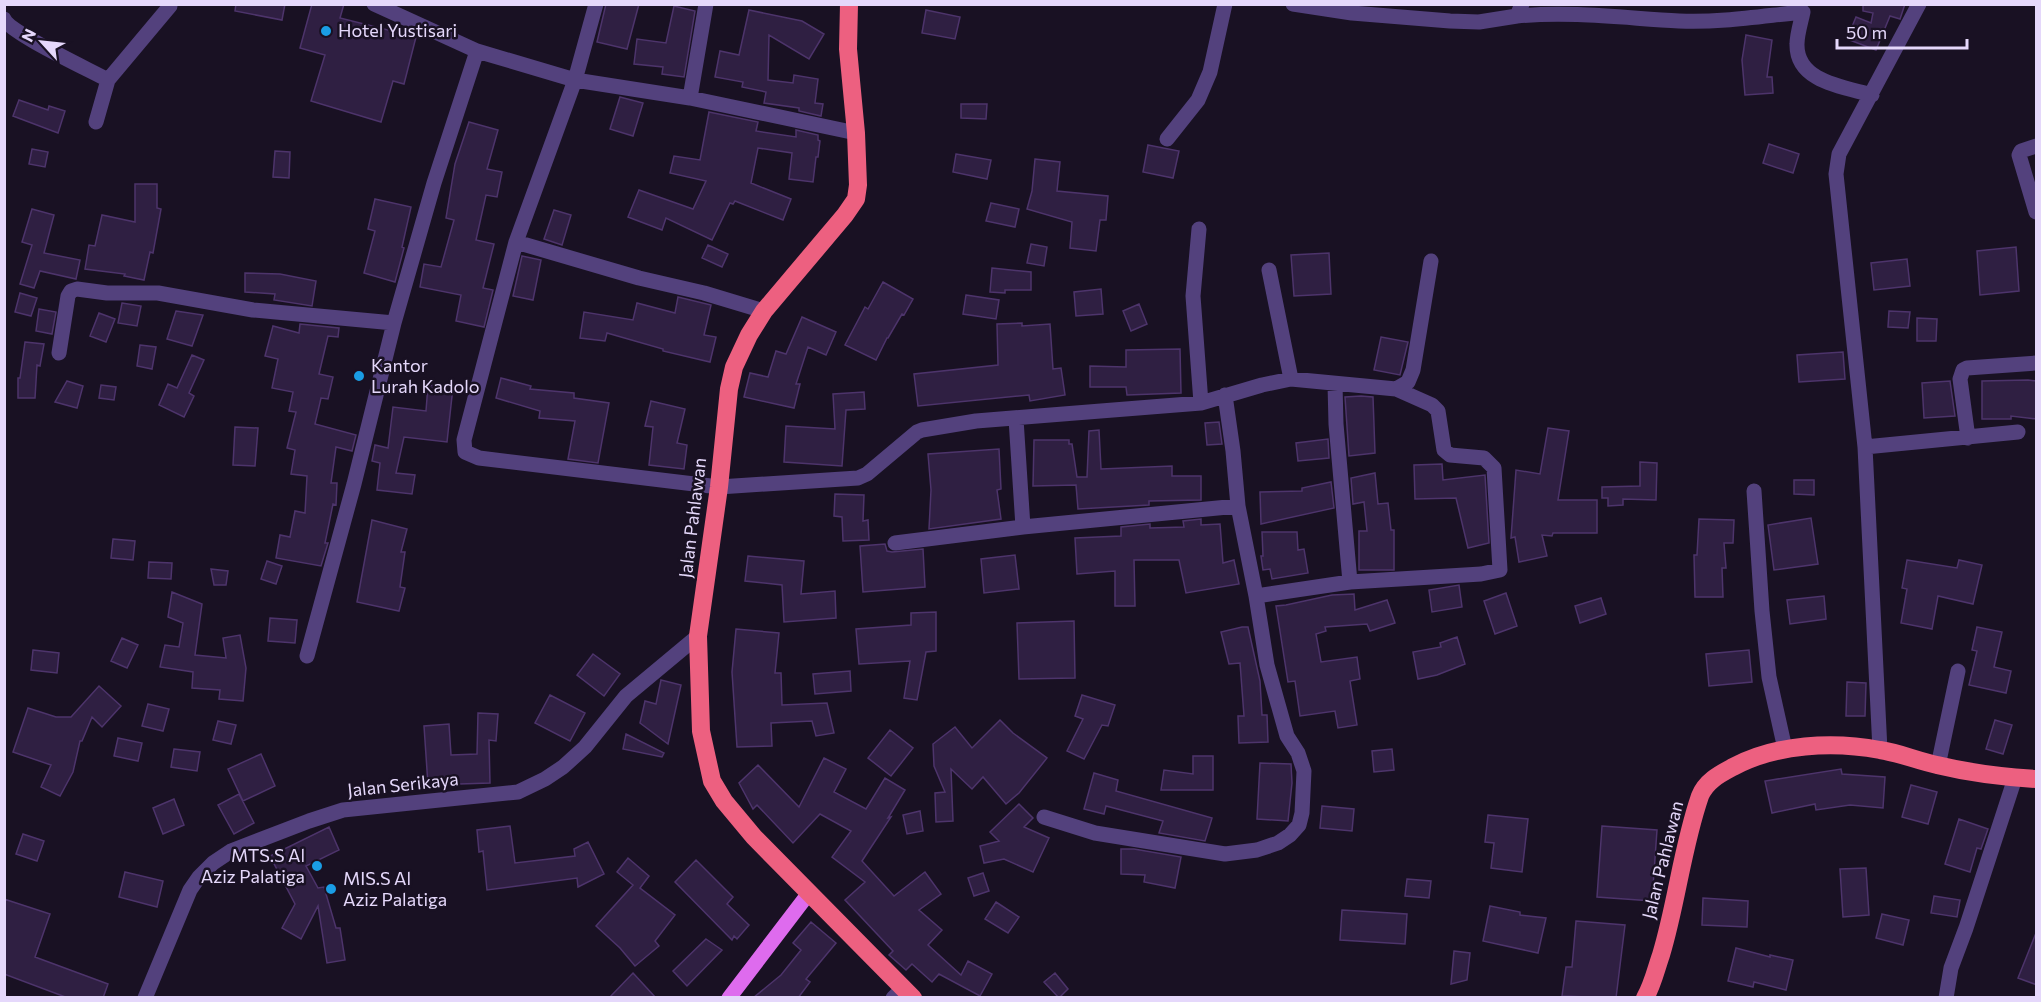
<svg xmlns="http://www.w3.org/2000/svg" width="2041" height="1002" viewBox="0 0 2041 1002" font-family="Commissioner,sans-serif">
<rect width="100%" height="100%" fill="#191123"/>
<!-- building -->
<path fill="#2f1f42" stroke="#4d346b" stroke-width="1.5" d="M236 4H285L282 20 235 11Z
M312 4H344L340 18 416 37 404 84 393 81 381 122 311 101 325 55 300 48Z
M639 4 627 49 597 42 606 4Z
M1863 4H1905L1900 19 1890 16 1876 50 1847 39 1856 17 1871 23 1873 13 1863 11Z
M674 6 695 11 684 77 662 74 663 67 634 64 637 39 666 43Z
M749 10 802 21 824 34 809 59 769 35 768 80 793 83 794 75 818 79 815 103 823 104 821 116 799 111V108L764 103 766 92 742 87 743 82 715 77 720 51 739 55Z
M926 10 960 17 955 39 922 33Z
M1746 35 1772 40 1767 77H1772L1773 93 1745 95 1742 60Z
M620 97 643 103 633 136 610 129Z
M19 100 48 110 49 106 65 111 58 133 13 116Z
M961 104H987L986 119 961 118Z
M709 112 758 122 756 131 796 137V130L818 135V140L820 141 818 157H816L813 182 789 179 792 153 758 148 751 183 791 199 783 220 735 201 733 204 730 203 712 240 666 218 662 230 628 217 639 190 693 209 706 181 670 173 674 156 700 160Z
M469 122 498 130 487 169 502 172 497 197 486 195 476 240 494 244 483 288 493 290 484 327 456 321 461 295 420 287 424 264 441 267 454 220 446 218 455 164Z
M1769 144 1799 154 1793 173 1763 163Z
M1148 145 1179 151 1173 178 1143 172Z
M32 149 48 152 45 167 29 164Z
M275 151 290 152 289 178 273 177Z
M956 154 991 160 987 179 953 172Z
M1035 159 1060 162 1057 191 1108 196 1106 220H1100L1096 251 1070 248 1072 222 1027 209 1032 191Z
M135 184H157V208L161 209 153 253 150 252 144 280 124 276 125 274 85 269 89 245 95 246 102 215 135 222Z
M375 199 411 207 402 247 404 248 395 282 364 273 375 231 368 229Z
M991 203 1019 209 1015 227 986 221Z
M32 209 54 215 44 253 80 260 76 279 40 271 34 288 20 284 32 245 22 242Z
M554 210 571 215 562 245 544 239Z
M1031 244 1047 247 1044 266 1027 263Z
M708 245 728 254 722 267 702 258Z
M2016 247 2019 291 1980 295 1977 251Z
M1329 253 1331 294 1294 296 1291 255Z
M522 256 541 260 533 300 513 296Z
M1907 259 1910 286 1874 290 1871 263Z
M992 268 1031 272V290H1005V293L990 292Z
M245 273 280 274 316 281 312 306 274 300 275 294 245 292Z
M883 282 913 299 904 315 902 314 888 338H887L876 360 845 345 865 307 868 309Z
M1101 289 1103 314 1076 316 1074 292Z
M20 293 37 298 31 316 15 312Z
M966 295 999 300 996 319 963 314Z
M678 297 711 305 704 335 716 337 710 362 663 351V349L607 333 605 341 580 338 584 312 633 320 637 303 675 313Z
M122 303 141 306 137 326 118 323Z
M1139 304 1147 324 1131 331 1123 311Z
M39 309 56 312 52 334 36 331Z
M176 311 203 315 192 346 167 339Z
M1889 311 1910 312 1908 328 1888 327Z
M99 313 115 319 106 342 90 336Z
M802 317 836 332 826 355 808 347 796 384H800L794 408 744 397 750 373 768 377 776 351 786 354Z
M1917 318 1937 319 1936 341H1917Z
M1022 323V326L1050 324 1053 369 1061 368 1065 395 1030 401 1029 395 918 406 914 374 998 365 997 324Z
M300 324 339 328 338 337 328 336 319 374 333 377 328 399 321 398 315 424 356 435 352 451 336 447 331 483H337L336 505 333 504 325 543H328L321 566 276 558 280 535 290 537 295 511 305 513 307 476 291 474 295 450 287 448 296 412 289 411 293 392 272 388 278 359 265 356 273 326 299 333Z
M1381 337 1408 342 1400 375 1374 370Z
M25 342 44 344 40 366 37 365 35 398H18V378H20Z
M140 345 156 347 152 369 137 366Z
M1180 349 1181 393 1127 395 1126 387H1090V366L1126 367V350Z
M1843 352 1845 379 1799 382 1797 355Z
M192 355 204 360 189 393 194 396 184 417 159 405 168 384 177 388Z
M501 378 531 386 530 389 574 393V398L609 403 598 463 568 459 575 421 539 418 540 411 496 398Z
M2028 380 2037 381V419L2011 416V419H1982V381Z
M67 381 83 386 77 408 55 402Z
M1950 381 1955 416 1924 418 1922 383Z
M101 385 116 387 114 400 99 398Z
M428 385 453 387 447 442 404 437 396 473 415 475 412 494 377 490 380 463 372 461 375 445 388 448 393 407 426 411Z
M864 392 865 409 846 410 842 466 784 462 786 426 835 429 833 394Z
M1361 396 1373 397 1375 453 1349 456 1345 397Z
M651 401 685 409 677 443 687 445 684 469 649 465 653 427 645 426Z
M1219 422 1222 444 1207 445 1205 423Z
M235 427 258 428 255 466 233 465Z
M1548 428 1569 431 1558 500H1597V533H1553L1552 536 1542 535 1547 556 1519 562 1515 537 1511 538 1516 470 1540 474Z
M1099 430 1101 469 1172 466V476H1201V500L1149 501V505L1078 509 1076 485 1033 486 1034 440H1069V444H1072L1077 477H1087L1089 431Z
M1328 439 1329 458 1298 461 1296 443Z
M999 449 1001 489 997 490 1001 519 929 529 931 490 928 454Z
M1640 462 1657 463 1656 500 1623 499V505L1608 506V498H1602V487L1640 486Z
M1442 464 1443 480 1485 475 1489 543 1468 548 1456 498 1415 499 1414 465Z
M1375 473 1378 504 1388 503 1391 530H1394V570H1359V531H1367L1364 502 1353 504 1351 478Z
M1794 480H1814V495L1794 494Z
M1331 482 1334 508 1261 524 1260 492 1302 491V488Z
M835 494 864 495 863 521 868 520 869 540 843 541 842 517 834 516Z
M1811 518 1818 564 1774 570 1768 525Z
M1201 519V525L1220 524 1223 563 1234 560 1239 584 1186 593 1179 560H1134L1135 606H1115V571L1077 574 1075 538 1121 536V527L1150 524V528L1184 527 1183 521Z
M1699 519 1734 520 1733 543H1724L1726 568H1722L1723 597H1695L1694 555H1697Z
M372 520 407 529 401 552H405L400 587 405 588 399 611 357 602Z
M1262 532H1297L1298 550 1304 549 1308 573 1272 579 1270 569 1263 570 1261 556H1263Z
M113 539 135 541 133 560 111 558Z
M885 544 887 551 892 552 923 549 925 587 863 592 860 546Z
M1015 555 1019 589 984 593 981 559Z
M748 556 804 561 801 594 835 591 836 618 784 622 782 585 745 581Z
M1907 560 1957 568 1959 560 1982 565 1973 604 1938 596 1932 629 1901 623 1907 589 1902 588Z
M267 561 282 566 276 584 261 579Z
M149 562 172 563 171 579 148 578Z
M211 569 228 571 226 585H214Z
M1459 585 1462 607 1432 612 1429 590Z
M172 592 202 604 195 655 226 658 223 638 240 635 246 668 243 701 219 699 220 690 192 688 193 672 160 667 165 645 179 647 183 623 168 617Z
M1506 593 1517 626 1495 634 1484 601Z
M1354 594 1355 610 1387 600 1395 623 1370 631 1367 624 1325 627 1326 631 1316 634 1321 662 1357 657 1360 679 1350 681 1357 725 1338 728 1335 711 1300 716 1295 681 1288 682 1276 606 1286 605 1332 595Z
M1824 596 1826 619 1790 624 1787 600Z
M1601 598 1606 614 1580 623 1575 606Z
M936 612V651L926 652 917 700 904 698 910 661 859 664 856 629 911 625V613Z
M270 618 297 620 295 643 268 641Z
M1074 621 1075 678 1019 679 1017 623Z
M1242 627H1248L1260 681 1262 715H1267L1268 742 1239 743 1238 716H1244L1240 663 1229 664 1221 632Z
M1977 627 2002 632 1994 667 2011 671 2006 693 1969 685 1977 651 1972 650Z
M736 629 779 633 775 673H781L782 705 827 703 834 733 816 736 812 721 771 723 772 746 737 747 732 672Z
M1457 637 1465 664 1437 675 1418 679 1413 652 1441 647 1440 643Z
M122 638 138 645 127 668 111 661Z
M33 650 59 653 57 673 31 670Z
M1749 650 1752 682 1709 686 1706 654Z
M593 654 620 674 604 696 577 675Z
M850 671 851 691 815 694 813 674Z
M661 680 681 685 668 744 640 723 645 701 656 704Z
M1847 682 1866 683 1865 716H1846Z
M99 686 121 706 102 727 92 717 82 741H80L73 772 60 796 41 787 51 765 13 752 28 708 56 717H71Z
M550 695 585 713 570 741 535 723Z
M1082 695 1115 705 1108 726 1102 725 1084 759 1067 751 1083 719 1075 716Z
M148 704 169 709 163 731 142 726Z
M478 713 498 714 496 741 489 740 490 783 428 785 424 726 449 724 451 755 477 754Z
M1000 720 1013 733 1047 758 1019 793 1006 804 983 777 972 789 951 769 953 821 936 822 935 793 945 792 934 766 933 744 955 727 972 748Z
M1995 720 2012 725 2003 754 1986 749Z
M218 721 236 725 231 744 213 740Z
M890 730 913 748 891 776 868 758Z
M626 734 664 753 662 757 623 749Z
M118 738 142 743 138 761 114 756Z
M174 749 200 752 197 771 171 767Z
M1392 749 1394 770 1374 772 1372 751Z
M261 754 275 786 243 801 228 769Z
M1193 756H1213V790H1161L1164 770 1193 774Z
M824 758 846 769 834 792 866 809 885 778 905 790 888 818 891 817 862 861 894 896 925 872 941 894 919 910 942 930 928 945 961 975 968 961 992 974 980 996 939 974 932 982 912 964 906 970 889 955 893 951 845 900 865 882 832 857 851 831 820 814 793 843 757 805 753 809 739 783 758 765 799 807Z
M1260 763 1291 764 1292 783 1288 821 1257 819Z
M1841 769 1842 774 1885 777 1883 808 1850 805 1816 810 1815 804 1772 813 1765 781Z
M1094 773 1118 780 1116 791 1212 818 1205 841 1159 833 1163 821 1106 806 1104 814 1084 809Z
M1911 785 1937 792 1928 824 1902 817Z
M239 794 254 823 234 834 218 805Z
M174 799 184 825 163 834 153 808Z
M1019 804 1033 818 1024 827 1049 838 1033 872 1004 859 984 863 980 846 999 841 990 832Z
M1322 806 1354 809 1352 831 1320 828Z
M920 811 923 831 907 834 903 815Z
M1488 815 1528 819 1522 872 1491 868 1494 843 1485 842Z
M1959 819 1988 829 1981 849 1977 848 1970 872 1945 864Z
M510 826 515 863 575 856 574 849 588 842 604 874 578 887 577 878 487 890 483 851 479 852 477 830Z
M1602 826 1657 830 1652 901 1597 897Z
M329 827 339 850 306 866 318 888 324 887 336 928H340L345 960 327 963 318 906 301 939 282 928 295 904 270 856Z
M23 834 44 841 37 861 16 854Z
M1121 849H1134L1181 857 1175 888 1144 882 1145 875 1121 874Z
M628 858 649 876 640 888 675 915 655 941 659 946 635 966 620 948 596 926 633 885 617 872Z
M696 860 733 897 727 904 749 925 737 939 734 936 732 940 675 882Z
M1866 868 1869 915 1843 917 1840 869Z
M125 872 163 881 157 907 119 897Z
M983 873 989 891 974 896 968 878Z
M1407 879 1431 881 1429 898 1405 896Z
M1934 896 1960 900 1957 917 1931 913Z
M1703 898 1748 901 1747 927 1702 925Z
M4 899 50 914 35 957 108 984 103 998H68L4 974Z
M996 902 1019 917 1008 933 985 919Z
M1490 906 1520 912V915L1546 918 1538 953 1483 941Z
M1342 910 1407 914 1405 944 1340 940Z
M1882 914 1909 920 1903 945 1876 938Z
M1576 921 1625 925 1616 998 1562 996 1566 967H1572Z
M811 922 836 943 806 979 810 982 798 998H753L781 975 801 950 793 943Z
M2036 933H2037V985L2018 978Z
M706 939 722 950 687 986 673 971Z
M1736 948 1770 957V955L1793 960 1786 990 1754 982 1753 987 1728 981Z
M1454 951 1470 953 1467 980 1451 984Z
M633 973 656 998H609Z
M1055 973 1068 989 1059 998 1044 982Z"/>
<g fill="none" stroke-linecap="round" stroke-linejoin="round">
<!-- minor -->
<path stroke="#53417d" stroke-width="15" d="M374 4 477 51 575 80 690 98 856 133
M596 4 575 80 516 242 639 278 704 293 764 311
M1293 4 1352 13 1450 21 1479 22 1517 16 1522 4
M1517 16C1572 11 1624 18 1679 21 1720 23 1762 16 1803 12 1801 22 1797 34 1797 44 1796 82 1844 87 1872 95
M4 19C10 33 90 70 108 80
M690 98 706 4
M96 122 108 80 170 6
M1167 139 1198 100 1210 72 1225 4
M2036 146 2021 151 2019 155 2036 212
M516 242 464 440 465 452 479 458 719 487 858 478 867 474 917 432 922 430 976 421 1201 403 1193 296 1199 229
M1269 270 1291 379
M59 353 68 296 71 291 77 289 107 293H158L253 310 394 323
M1335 384 1336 424 1350 582
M1396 389 1408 382 1413 370 1431 261
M1201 403 1262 385 1291 379 1396 389 1432 405 1438 411 1444 450 1450 455 1484 458 1494 468 1500 570 1481 574 1350 582 1256 596 1238 506 1233 451 1225 395
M1016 419 1023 527
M1968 438 1960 379 1963 370 1967 368 2036 363
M1865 447 2018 432
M1754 491 1762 611 1769 677 1785 749
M895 543 1023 527 1238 506
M307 656 354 484 394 323 434 183 477 51
M1880 750 1865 447 1836 174 1839 154 1919 4
M1938 766 1958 671
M1044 817 1095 833 1225 854 1257 850 1278 843 1290 835 1299 825 1302 813 1304 771 1298 753 1287 736 1267 665 1256 596
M145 998 190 890 199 877 213 863 231 851 309 821 343 810 518 792 545 779 563 767 585 747 626 696 698 636
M893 998 904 987
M1946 998 1951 968 1966 928 2015 778"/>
<!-- major -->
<path stroke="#de6bee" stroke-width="15" d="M729 998 809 893"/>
<!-- highway -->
<path stroke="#ed6080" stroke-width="18" d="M849 4 848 49 856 133 858 185 856 199 845 215 764 311 749 335 734 367 729 389 719 487 698 636 701 731 712 781 724 801 754 837 913 998
M1645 998C1653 984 1656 969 1661 955 1677 902 1682 848 1700 796 1706 781 1720 774 1733 767 1776 744 1833 741 1880 750 1900 753 1918 761 1937 765 1970 773 2004 777 2036 779"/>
</g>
<!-- markers -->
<g fill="#1a9de5" stroke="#191123" stroke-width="2">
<circle cx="326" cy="31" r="6"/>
<circle cx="359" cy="376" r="6"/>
<circle cx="317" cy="866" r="6"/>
<circle cx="331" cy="889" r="6"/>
</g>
<g text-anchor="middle" stroke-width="5" stroke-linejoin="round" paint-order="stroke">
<!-- poi labels -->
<g font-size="18" fill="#e5d8fb" stroke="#191123" text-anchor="start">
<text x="338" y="37">Hotel Yustisari</text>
<text x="371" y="372">Kantor<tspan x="371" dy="21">Lurah Kadolo</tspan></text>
<text x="305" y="862" text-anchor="end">MTS.S Al<tspan x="305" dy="21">Aziz Palatiga</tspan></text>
<text x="343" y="885">MIS.S Al<tspan x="343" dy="21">Aziz Palatiga</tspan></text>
</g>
<!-- street labels -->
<g font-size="18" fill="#e5d8fb" stroke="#191123">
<text transform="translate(693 518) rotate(-83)" y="6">Jalan Pahlawan</text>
<text transform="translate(403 785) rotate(-6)" y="6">Jalan Serikaya</text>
<text transform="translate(1663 860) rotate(-76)" y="6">Jalan Pahlawan</text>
</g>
</g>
<!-- border -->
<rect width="2041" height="1002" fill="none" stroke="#e5d8fb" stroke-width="12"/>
<!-- north arrow -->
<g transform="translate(42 42) rotate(297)" stroke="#191123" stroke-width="4.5" paint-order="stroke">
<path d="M0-4.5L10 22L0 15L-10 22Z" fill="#e5d8fb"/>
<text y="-9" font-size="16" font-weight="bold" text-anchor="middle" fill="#e5d8fb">N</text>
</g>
<!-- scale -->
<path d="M1837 39v9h130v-9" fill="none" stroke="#e5d8fb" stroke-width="3"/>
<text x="1846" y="39" font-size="18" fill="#e5d8fb" stroke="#191123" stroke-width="4.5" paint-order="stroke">50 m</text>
</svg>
